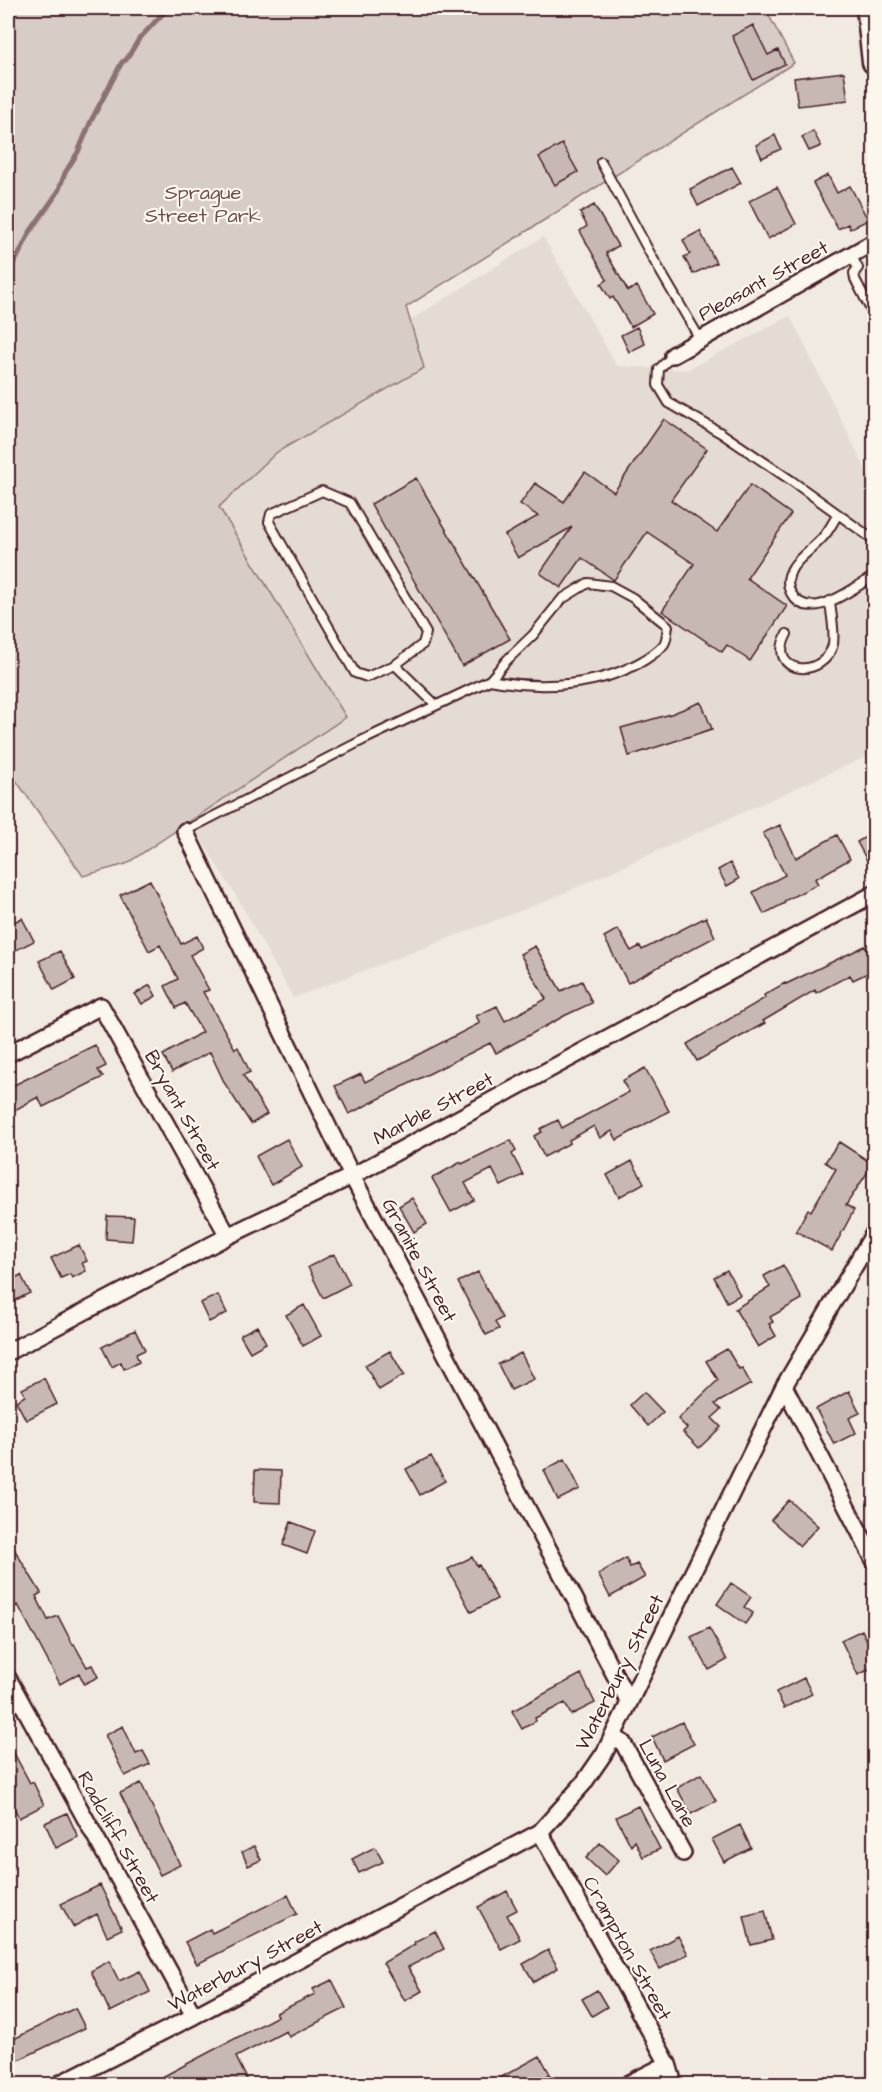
<svg xmlns="http://www.w3.org/2000/svg" width="882" height="2092" viewBox="0 0 882 2092" font-family="'Architects Daughter',sans-serif">
<rect width="100%" height="100%" fill="#f0eae0"/>
<filter id="ink" filterUnits="userSpaceOnUse"><feTurbulence type="fractalNoise" baseFrequency=".0167" numOctaves="2"/><feDisplacementMap in="SourceGraphic" scale="12" xChannelSelector="R" yChannelSelector="G"/><feConvolveMatrix kernelMatrix="1 2 1 2 8 2 1 2 1" color-interpolation-filters="sRGB"/></filter>
<g filter="url(#ink)">
<!-- built -->
<path fill="#e4dbd2" d="M543 237 617 366 687 370 790 316 874 487V753L546 901 293 998 241 904 27 558 195 456Z"/>
<!-- green -->
<path fill="#d8ccc6" stroke="#917678" stroke-width="1.5" d="M8 8H765L794 63 406 307 424 368 277 452 219 507 346 717 126 864 83 876 8 769Z"/>
<g fill="none" stroke-linecap="round" stroke-linejoin="round">
<!-- stream -->
<path stroke="#8c6f72" stroke-width="5" d="M8 270 17 258 30 232 58 192 65 173 78 152 91 121 122 62 126 60 139 39 168 8"/>
</g>
<!-- building -->
<path fill="#c8b8b3" stroke="#4a1f2b" stroke-width="1.5" d="M753 25 768 55 778 50 785 64 753 80 732 36Z
M844 72 848 100 798 106 794 78Z
M813 131 821 146 809 151 802 137Z
M775 135 781 149 762 158 756 145Z
M562 144 578 172 555 185 539 157Z
M732 167 741 183 698 206 690 189Z
M828 175 837 193 850 186 868 220 850 229 848 224 838 229 813 183Z
M777 187 796 224 768 239 749 201Z
M594 205 618 246 606 253 628 291 637 286 653 314 631 327 613 297 610 299 601 284 607 280 580 231 587 226 580 213Z
M700 231 716 263 693 274 684 257 690 254 683 240Z
M637 327 645 344 629 352 621 335Z
M664 419 707 449 671 500 717 532 750 485 791 514 747 578 787 606 750 661 727 645 722 652 662 611 694 564 647 532 614 580 582 558 561 588 540 573 572 527 518 558 505 535 538 516 520 504 535 483 564 502 585 472 614 492Z
M416 478 510 639 462 666 371 504Z
M701 702 712 729 629 756 621 728 671 714Z
M780 825 796 858 837 835 850 859 815 879 818 884 784 901 785 903 764 914 753 892 785 875 763 833Z
M874 832V873L857 842Z
M730 863 739 879 727 886 718 870Z
M150 880 181 944 197 936 203 948 190 955 209 990 203 992 235 1049 238 1047 250 1072 243 1075 267 1114 251 1124 225 1084 210 1052 172 1072 163 1055 202 1032 185 1003 176 1008 165 986 178 979 160 945 149 951 120 895Z
M706 917 715 937 628 983 604 937 618 929 631 951 640 946 642 950Z
M22 918 34 941 8 954V925Z
M535 946 561 991 582 981 592 1003 566 1015 496 1053 490 1043 349 1114 335 1086 361 1074 365 1082 480 1023 476 1016 497 1006 505 1021 546 999 520 954Z
M865 946 874 964V970L853 980 850 975 816 993 815 990 763 1021 765 1023 697 1061 687 1044 765 998 764 995 785 983 786 984Z
M60 951 75 979 54 990 39 961Z
M150 985 156 996 142 1004 135 994Z
M95 1045 106 1066 98 1070 103 1077 43 1107 38 1097 8 1114V1088Z
M645 1068 669 1111 617 1140 612 1131 600 1138 594 1126 569 1140 570 1143 544 1157 534 1136 542 1132 540 1129 558 1120 562 1128 629 1092 622 1081Z
M287 1139 302 1167 271 1185 256 1156Z
M511 1140 516 1151 512 1154 523 1175 501 1186 492 1169 465 1183 474 1200 451 1212 432 1178 461 1162 462 1164Z
M839 1142 873 1164 846 1205 854 1210 832 1251 796 1231 808 1209 811 1211 836 1169 825 1162Z
M632 1161 644 1183 619 1197 607 1175Z
M412 1198 427 1224 414 1232 399 1206Z
M107 1216 134 1217 132 1241 106 1239Z
M79 1245 87 1261 82 1263 86 1271 72 1278 70 1274 61 1278 51 1258Z
M334 1254 350 1284 323 1298 308 1267Z
M783 1265 802 1299 770 1317 773 1322 769 1324 776 1336 758 1347 735 1309 770 1287 764 1276Z
M727 1270 740 1295 727 1302 714 1277Z
M478 1272 502 1318 495 1322 499 1329 486 1335 458 1282Z
M21 1275 30 1293 8 1304V1281Z
M218 1295 227 1313 209 1322 200 1303Z
M304 1305 321 1336 303 1346 286 1315Z
M257 1326 266 1343 250 1352 240 1335Z
M135 1330 145 1350 136 1354 139 1362 124 1369 121 1362 112 1367 102 1347Z
M727 1349 739 1369 742 1368 751 1384 715 1404 721 1410 712 1418 721 1427 699 1448 683 1432 687 1428 678 1419 718 1380 706 1361Z
M390 1351 404 1375 379 1390 365 1365Z
M521 1353 534 1379 511 1390 498 1364Z
M44 1378 57 1404 26 1420 16 1401 25 1396 22 1389Z
M849 1391 860 1413 849 1418 856 1433 834 1444 816 1409Z
M644 1392 663 1412 648 1426 630 1405Z
M431 1456 445 1481 420 1495 406 1469Z
M565 1459 580 1489 558 1500 544 1470Z
M255 1470 281 1471 280 1503 254 1502Z
M789 1500 818 1526 800 1546 771 1520Z
M291 1522 315 1531 307 1554 283 1545Z
M8 1539 41 1593 36 1596 48 1620 58 1616 73 1645 74 1644 87 1667 92 1665 98 1677 84 1684 79 1673 60 1684 18 1605 16 1606 8 1590Z
M472 1557 477 1566 479 1565 497 1599 471 1612 448 1569Z
M626 1558 630 1567 637 1564 645 1577 610 1597 598 1574Z
M731 1583 751 1597 744 1607 753 1613 745 1624 717 1604Z
M709 1628 727 1660 709 1670 691 1637Z
M862 1630 874 1655V1667L858 1675 841 1640Z
M581 1674 595 1703 571 1715 565 1703 535 1718 536 1721 522 1729 512 1711Z
M804 1678 812 1694 784 1708 776 1692Z
M682 1722 694 1744 663 1760 652 1737Z
M123 1726 136 1754 143 1751 150 1764 125 1776 105 1735Z
M8 1742 30 1783 33 1782 44 1805 19 1818 8 1795Z
M701 1774 716 1801 691 1814 677 1788Z
M141 1783 180 1865 160 1875 120 1793Z
M638 1806 660 1849 643 1857 635 1841 631 1846 616 1817Z
M67 1813 78 1837 56 1848 45 1823Z
M740 1825 751 1848 724 1862 712 1839Z
M600 1843 619 1860 605 1876 586 1858Z
M254 1846 261 1860 248 1866 242 1852Z
M375 1847 383 1862 359 1873 352 1859Z
M100 1885 122 1929 107 1936 97 1914 73 1927 61 1904Z
M507 1891 517 1910 507 1915 520 1939 501 1949 478 1907Z
M288 1895 297 1914 197 1964 185 1942 210 1929 212 1933Z
M765 1911 772 1940 751 1945 744 1916Z
M435 1931 444 1949 408 1967 422 1991 405 2001 383 1963 415 1944 414 1942Z
M678 1936 688 1954 660 1969 650 1951Z
M548 1950 558 1968 534 1982 523 1964Z
M109 1961 119 1981 140 1971 150 1992 110 2012 91 1971Z
M332 1980 346 2008 289 2037 286 2031 236 2057 250 2085H147L278 2016 276 2013 315 1994 313 1989Z
M597 1990 607 2007 592 2016 582 1999Z
M75 2008 85 2028 8 2065V2042Z
M540 2056 550 2074 532 2085H487Z"/>
<g fill="none" stroke-linecap="round" stroke-linejoin="round">
<defs>
<path id="lane" d="M601 162 652 257 700 339
M851 255 858 268 854 273 855 279 874 316
M673 355 659 369 658 385 669 403 721 433 792 481 874 540
M838 514C833 522 829 531 823 537 814 548 801 555 793 567 788 575 786 584 791 593 809 625 853 588 874 576
M787 634C765 675 825 680 833 644 835 630 831 615 830 601
M395 665 367 677 355 673 269 522 271 514 322 491 350 503 426 633 423 644 395 665 436 705
M185 831 363 740 490 680 507 660 533 635 562 599 588 583 611 586 633 598 668 626C667 631 667 640 664 644 660 650 652 655 646 659 600 687 541 690 490 680"/>
<path id="street" d="M673 355 874 242
M185 831 352 1176 629 1702
M8 1054 101 1006 228 1236
M8 1352 228 1236 352 1176 874 894
M784 1386 874 1560
M8 1678 194 2016
M612 1736 623 1743 683 1853
M540 1832 668 2064 674 2084
M59 2084 194 2016 540 1832 583 1784 605 1752 784 1386 874 1233
M628 2084 668 2064"/>
<path id="secondary" d="M868 8 874 62"/>
</defs>
<!-- lane casing -->
<use href="#lane" stroke="#4a1f2b" stroke-width="12"/>
<!-- street casing -->
<use href="#street" stroke="#4a1f2b" stroke-width="20"/>
<!-- secondary casing -->
<use href="#secondary" stroke="#4a1f2b" stroke-width="27"/>
<!-- lane -->
<use href="#lane" stroke="#fbf7ec" stroke-width="8"/>
<!-- street -->
<use href="#street" stroke="#fbf7ec" stroke-width="15"/>
<!-- secondary -->
<use href="#secondary" stroke="#fbf7ec" stroke-width="22"/>
</g>
</g>
<g text-anchor="middle" stroke-width="4.5" stroke-linejoin="round" paint-order="stroke">
<!-- park labels -->
<g font-size="20" fill="#6e4a52" stroke="#fbf7ec">
<text x="203" y="199">Sprague<tspan x="203" dy="23">Street Park</tspan></text>
</g>
<!-- street labels -->
<g font-size="20" fill="#4a1f2b" stroke="#fbf7ec">
<text transform="translate(763 280) rotate(-29)" y="7">Pleasant Street</text>
<text transform="translate(433 1108) rotate(-28)" y="7">Marble Street</text>
<text transform="translate(183 1110) rotate(61)" y="7">Bryant Street</text>
<text transform="translate(420 1260) rotate(62)" y="7">Granite Street</text>
<text transform="translate(619 1672) rotate(-63)" y="7">Waterbury Street</text>
<text transform="translate(668 1783) rotate(61)" y="7">Luna Lane</text>
<text transform="translate(119 1837) rotate(61)" y="7">Radcliff Street</text>
<text transform="translate(628 1948) rotate(61)" y="7">Crampton Street</text>
<text transform="translate(245 1965) rotate(-28)" y="7">Waterbury Street</text>
</g>
</g>
<!-- margin -->
<rect width="882" height="2092" fill="none" stroke="#fbf7ec" stroke-width="30"/>
<rect x="15" y="15" width="852" height="2062" fill="none" stroke="#4a1f2b" stroke-width="2" filter="url(#ink)"/>
</svg>
